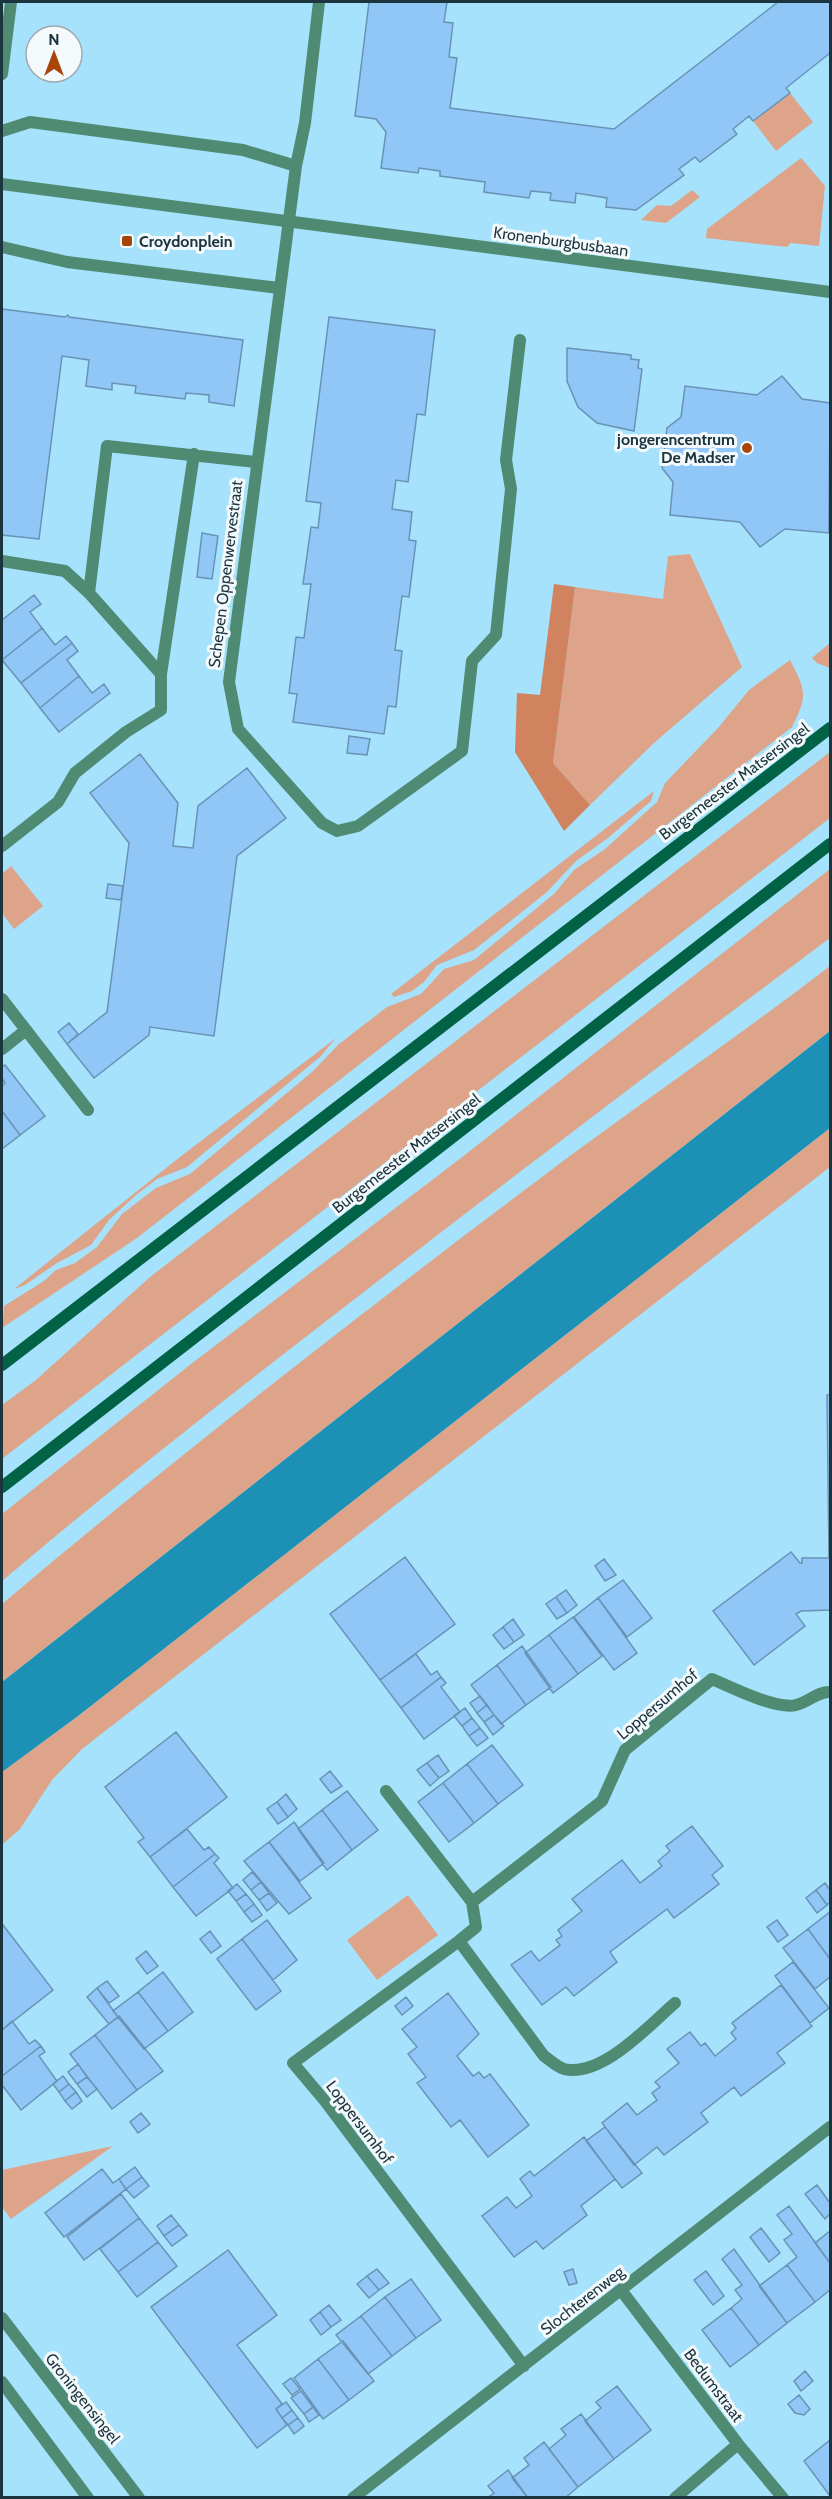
<svg xmlns="http://www.w3.org/2000/svg" width="832" height="2499" viewBox="0 0 832 2499" font-family="Cabin,sans-serif">
<rect width="100%" height="100%" fill="#a6e2fb"/>
<!-- green -->
<path fill="#dda48a" d="M790 93 813 122 776 151 753 121Z
M801 158 825 186 819 246 791 243 787 247 706 238 707 229Z
M692 190 700 197 666 223 641 220 657 205 671 206Z
M690 554 742 667 654 743 590 805 553 763 575 587 663 599 668 556Z
M830 643V668L817 663 812 658Z
M790 660C806 691 808 695 792 727L137 1238 2 1328 4 1306 44 1281 56 1270 75 1263 97 1247 122 1214 156 1188 190 1174 312 1072 339 1044 387 1007 421 994 444 969 474 960 555 893 574 870 605 849 657 802 665 783 718 728 749 690Z
M830 752V818L2 1459V1405L36 1380 150 1277Z
M654 791 651 801 608 838 576 861 547 892 474 950 437 965 424 982 412 991 394 997 391 994Z
M11 866 43 906 14 929 2 913V874Z
M830 869V938C668 1059 507 1181 347 1305 230 1395 114 1486 2 1581V1514L191 1364 457 1161Z
M830 966V1031L2 1682V1604C176 1457 356 1317 538 1180 634 1107 734 1040 830 966Z
M336 1038 320 1057 187 1167 157 1179 136 1195 109 1220 91 1245 57 1263 25 1285 14 1289 180 1157Z
M830 1128V1167L82 1749 52 1780 20 1829 2 1845V1772L78 1716Z
M408 1895 438 1935 377 1980 347 1940Z
M113 2146 11 2219 2 2207V2170Z"/>
<!-- forest -->
<path fill="#d1835f" d="M554 584 575 587 553 763 590 805 564 831 515 752 517 693 540 695Z"/>
<!-- water -->
<path fill="#1d91b5" d="M830 1031V1128L78 1716 2 1772V1682Z"/>
<!-- building -->
<path fill="#91c7f6" stroke="#6992b6" stroke-width="1.5" d="M369 2H447L444 22 453 23 449 57 457 58 450 108 614 129 778 2H830V53L786 88 790 93 753 121 749 116 733 129 737 134 700 162 695 157 679 169 684 175 636 210 606 207 607 198 576 193 575 203 550 200 551 193 531 191 529 198 484 192 485 182 440 176V171L419 168 418 173 381 168 386 132 376 119 355 116Z
M2 309 65 317 68 315 69 317 243 340 234 406 209 402V395L186 393 185 399 135 393 136 386 112 383V390L86 386 89 360 62 356 39 539 2 535Z
M329 317 435 330 425 415 417 414 408 482 396 480 392 509 412 512 409 540 416 541 409 597 402 596 395 650 402 651 396 707 388 706 384 734 293 722 297 694 289 693 296 637 304 638 311 584H303L311 527 318 528 321 503 306 501Z
M567 348 631 355V359L639 360 638 368 642 369 634 431 597 423 578 407 567 381Z
M782 376 802 399 830 403 829 533 785 529 760 547 740 522 670 515 673 482 662 468 667 428 681 417 685 386 757 395Z
M202 533 218 536 212 579 197 577Z
M34 595 41 604 30 612 42 628 2 660V620Z
M42 628 55 645 66 636 72 643 21 683 2 660Z
M72 643 78 651 67 660 79 676 40 708 21 683Z
M79 676 92 693 104 684 110 693 59 732 40 708Z
M349 736 370 739 367 755 347 753Z
M140 754 178 803 173 846 193 848 198 806 247 768 286 818 237 856 214 1036 150 1027 149 1035 94 1078 67 1044 107 1012 129 843 90 793Z
M108 884 123 886 121 900 106 898Z
M69 1023 78 1034 67 1044 58 1032Z
M5 1065 45 1116 20 1135 2 1111V1086L5 1083 2 1078V1067Z
M2 1111 20 1135 2 1149Z
M827 1395H830V1610L801 1611 796 1614 805 1626 754 1665 713 1611 791 1552 800 1563H802V1558H829Z
M405 1557 455 1624 380 1680 330 1614Z
M604 1559 616 1575 605 1581 595 1566Z
M623 1580 652 1618 627 1637 598 1598Z
M566 1590 577 1605 567 1613 556 1597Z
M556 1597 567 1613 557 1619 546 1604Z
M598 1598 637 1653 614 1670 574 1617Z
M573 1617 602 1656 578 1674 549 1635Z
M513 1619 524 1635 514 1642 503 1627Z
M503 1627 514 1642 504 1649 493 1635Z
M549 1635 578 1674 553 1693 525 1653Z
M522 1646 551 1687 526 1705 497 1665Z
M416 1654 431 1675 437 1671 441 1677 401 1708 380 1680Z
M497 1665 526 1705 501 1724 471 1685Z
M441 1677 446 1683 441 1687 460 1712 424 1739 401 1708Z
M480 1696 487 1705 477 1713 470 1703Z
M487 1705 494 1715 484 1722 477 1713Z
M465 1708 472 1718 462 1726 454 1716Z
M494 1715 504 1726 493 1735 484 1722Z
M472 1718 480 1728 469 1736 462 1726Z
M480 1728 488 1738 477 1746 469 1736Z
M176 1732 227 1797 150 1857 138 1842 144 1838 105 1787Z
M492 1745 523 1785 498 1804 467 1764Z
M438 1755 449 1771 439 1778 427 1763Z
M427 1763 439 1778 430 1786 417 1770Z
M467 1764 498 1804 474 1823 443 1783Z
M330 1771 342 1786 331 1793 320 1779Z
M443 1783 474 1823 449 1842 418 1802Z
M347 1791 378 1830 352 1850 322 1810Z
M286 1794 297 1809 288 1817 277 1802Z
M277 1802 288 1817 278 1824 267 1809Z
M322 1810 352 1850 327 1870 298 1829Z
M294 1822 324 1863 300 1881 269 1842Z
M692 1826 723 1866 712 1875 719 1884 674 1918 667 1909 610 1952 617 1962 574 1996 566 1987 542 2005 511 1965 531 1951 539 1961 560 1945 556 1940 562 1936 558 1930 582 1911 572 1899 622 1860 640 1883 662 1866 658 1861 670 1851 666 1846Z
M187 1829 204 1850 209 1847 215 1854 173 1887 150 1857Z
M269 1842 311 1898 289 1914 244 1861Z
M215 1854 219 1858 214 1863 233 1888 196 1916 173 1887Z
M252 1872 261 1882 251 1890 243 1880Z
M261 1882 269 1893 259 1900 251 1890Z
M825 1883 830 1890V1902L827 1905 816 1890Z
M237 1884 246 1894 236 1901 228 1891Z
M816 1890 827 1905 817 1913 806 1898Z
M269 1893 277 1903 267 1911 259 1900Z
M246 1894 254 1904 244 1912 236 1901Z
M254 1904 262 1915 252 1922 244 1912Z
M830 1912V1959L808 1929Z
M267 1920 297 1960 273 1980 242 1939Z
M777 1920 788 1935 778 1942 767 1927Z
M3 1925 53 1990 2 2030V1926Z
M808 1929 830 1959V1977L815 1989 783 1948Z
M210 1931 221 1946 211 1953 200 1939Z
M242 1939 281 1991 256 2010 217 1959Z
M146 1951 158 1966 147 1974 136 1959Z
M793 1962 829 2008 810 2023 775 1976Z
M163 1972 193 2012 168 2031 138 1992Z
M107 1981 119 1996 109 2003 97 1988Z
M781 1985 812 2026 777 2053 785 2063 741 2096 734 2087 701 2113 708 2122 664 2155 657 2147 634 2165 602 2123 627 2103 637 2115 657 2100 652 2093 660 2087 655 2082 679 2063 667 2049 690 2032 701 2046 705 2043 715 2056 736 2039 731 2033 736 2028 732 2023Z
M97 1988 118 2017 109 2024 87 1997Z
M138 1992 168 2031 144 2049 113 2011Z
M448 1993 479 2034 457 2056 473 2076 479 2072 484 2078 490 2074 529 2125 488 2157 460 2120 451 2127 417 2083 426 2077 408 2054 417 2047 402 2029Z
M406 1997 413 2006 402 2015 395 2006Z
M119 2016 163 2071 137 2090 95 2035Z
M12 2021 29 2044 35 2040 41 2046 2 2076V2030Z
M95 2035 137 2090 112 2109 70 2054Z
M41 2046 45 2052 39 2056 57 2081 21 2110 2 2085V2076Z
M78 2064 87 2077 77 2084 68 2072Z
M63 2076 69 2084 59 2092 53 2084Z
M87 2077 97 2089 87 2097 77 2084Z
M69 2084 76 2092 65 2101 59 2092Z
M76 2092 82 2101 72 2109 65 2101Z
M141 2113 150 2124 138 2133 130 2122Z
M605 2127 642 2173 622 2188 586 2141Z
M584 2137 615 2179 581 2206 587 2215 543 2249 536 2241 514 2257 482 2216 507 2197 516 2208 532 2196 520 2179 530 2171 534 2176Z
M135 2167 142 2177 126 2189 119 2179Z
M102 2169 113 2183 119 2179 126 2189 64 2237 45 2213Z
M142 2177 149 2186 134 2198 126 2189Z
M817 2185 830 2203V2214L825 2219 805 2194Z
M121 2194 139 2218 84 2260 67 2237Z
M789 2206 830 2263V2290L815 2302 787 2265 797 2257 784 2240 792 2234 777 2215Z
M171 2215 179 2225 164 2236 157 2226Z
M139 2218 158 2242 118 2272 100 2249Z
M179 2225 187 2235 172 2246 164 2236Z
M761 2228 780 2253 769 2262 750 2237Z
M830 2231V2263L815 2243Z
M158 2242 177 2266 137 2297 118 2272Z
M734 2249 787 2323 759 2345 731 2308 742 2299 735 2290 742 2285 722 2259Z
M228 2250 277 2315 237 2345 282 2404 276 2409 287 2425 257 2448 151 2307Z
M787 2265 815 2302 787 2323 759 2286Z
M377 2269 389 2283 379 2290 367 2276Z
M573 2269 577 2283 569 2285 564 2272Z
M706 2271 724 2296 713 2305 694 2280Z
M367 2276 379 2290 369 2298 357 2284Z
M411 2279 441 2320 416 2338 385 2297Z
M385 2297 416 2338 392 2356 361 2316Z
M329 2305 341 2320 331 2327 320 2312Z
M731 2308 759 2345 730 2367 702 2330Z
M320 2312 331 2327 321 2335 310 2320Z
M361 2316 392 2356 368 2374 336 2335Z
M343 2341 374 2381 349 2400 318 2359Z
M318 2359 349 2400 323 2419 294 2378Z
M805 2371 813 2381 801 2391 794 2381Z
M291 2378 300 2389 292 2395 283 2384Z
M617 2386 651 2430 614 2459 585 2421 601 2408 596 2402Z
M301 2391 313 2407 304 2414 291 2398Z
M799 2395 810 2409 804 2415 795 2413 788 2404Z
M286 2402 292 2410 282 2418 276 2409Z
M313 2407 319 2415 309 2422 304 2414Z
M292 2410 298 2418 288 2425 282 2418Z
M581 2414 614 2459 578 2487 549 2449 566 2435 561 2429Z
M298 2418 304 2426 294 2434 288 2425Z
M830 2440V2496L804 2461Z
M544 2442 578 2487 565 2498H528L512 2478 529 2465 524 2458Z
M508 2470 528 2498H487L494 2493 488 2486Z"/>
<g fill="none" stroke-linecap="round" stroke-linejoin="round">
<!-- service -->
<path stroke="#4e8b72" stroke-width="12" d="M2 184 830 292
M26 1030 88 1110"/>
<!-- minor -->
<path stroke="#4e8b72" stroke-width="12" d="M319 2 305 123 296 166 229 682 238 729 322 823 337 831 358 826 462 751 472 661 496 635 511 489 506 460 520 340
M2 74 11 2
M2 131 30 122 243 150 296 166
M2 247 67 262 279 288
M194 454 161 674 89 593 107 446 256 462
M2 561 65 571 89 593
M2 846 58 802 75 773 126 732 161 710V674
M2 999 26 1030 2 1049
M386 1791 472 1902
M459 1941 293 2063 325 2101 524 2366
M675 2003C648 2026 602 2078 564 2069 557 2067 550 2060 544 2056L459 1941 476 1927 472 1902 602 1801 625 1750 712 1679C731 1687 776 1710 796 1705 809 1702 816 1692 830 1692
M621 2290 738 2444 783 2498
M353 2498 830 2127
M675 2498 738 2444"/>
<!-- tertiary -->
<path stroke="#4e8b72" stroke-width="12" d="M2 2318 139 2498
M2 2382 88 2498"/>
<!-- secondary -->
<path stroke="#026245" stroke-width="12" d="M2 1365 830 728
M2 1487 830 844"/>
</g>
<!-- markers -->
<g fill="#a84508" stroke="#f4fafc" stroke-width="2">
<rect x="121" y="235" width="12" height="12" rx="3"/>
<circle cx="747" cy="448" r="6"/>
</g>
<g text-anchor="middle" stroke-width="6" stroke-linejoin="round" paint-order="stroke">
<!-- poi labels -->
<g font-size="16" font-weight="bold" fill="#1b343e" stroke="#f4fafc" text-anchor="start">
<text x="139" y="247">Croydonplein</text>
<text x="735" y="445" text-anchor="end">jongerencentrum<tspan x="735" dy="18">De Madser</tspan></text>
</g>
<!-- street labels -->
<g font-size="16" fill="#1b343e" stroke="#f4fafc">
<text transform="translate(561 241) rotate(8)" y="6">Kronenburgbusbaan</text>
<text transform="translate(225 574) rotate(-83)" y="6">Schepen Oppenwervestraat</text>
<text transform="translate(734 781) rotate(-37)" y="6">Burgemeester Matsersingel</text>
<text transform="translate(406 1153) rotate(-38)" y="6">Burgemeester Matsersingel</text>
<text transform="translate(657 1704) rotate(-40)" y="6">Loppersumhof</text>
<text transform="translate(360 2122) rotate(53)" y="6">Loppersumhof</text>
<text transform="translate(582 2300) rotate(-38)" y="6">Slochterenweg</text>
<text transform="translate(714 2385) rotate(53)" y="6">Bedumstraat</text>
<text transform="translate(83 2398) rotate(52)" y="6">Groningensingel</text>
</g>
</g>
<!-- border -->
<rect width="832" height="2499" fill="none" stroke="#1b343e" stroke-width="6"/>
<!-- north arrow -->
<g transform="translate(54 54)"><circle r="28" fill="#f4fafc" stroke="#9dabb0" stroke-width="1.5"/>
<path d="M0-4.5L10 22L0 15L-10 22Z" fill="#a84508"/>
<text y="-9" font-size="16" font-weight="bold" text-anchor="middle" fill="#1b343e">N</text>
</g>
</svg>
